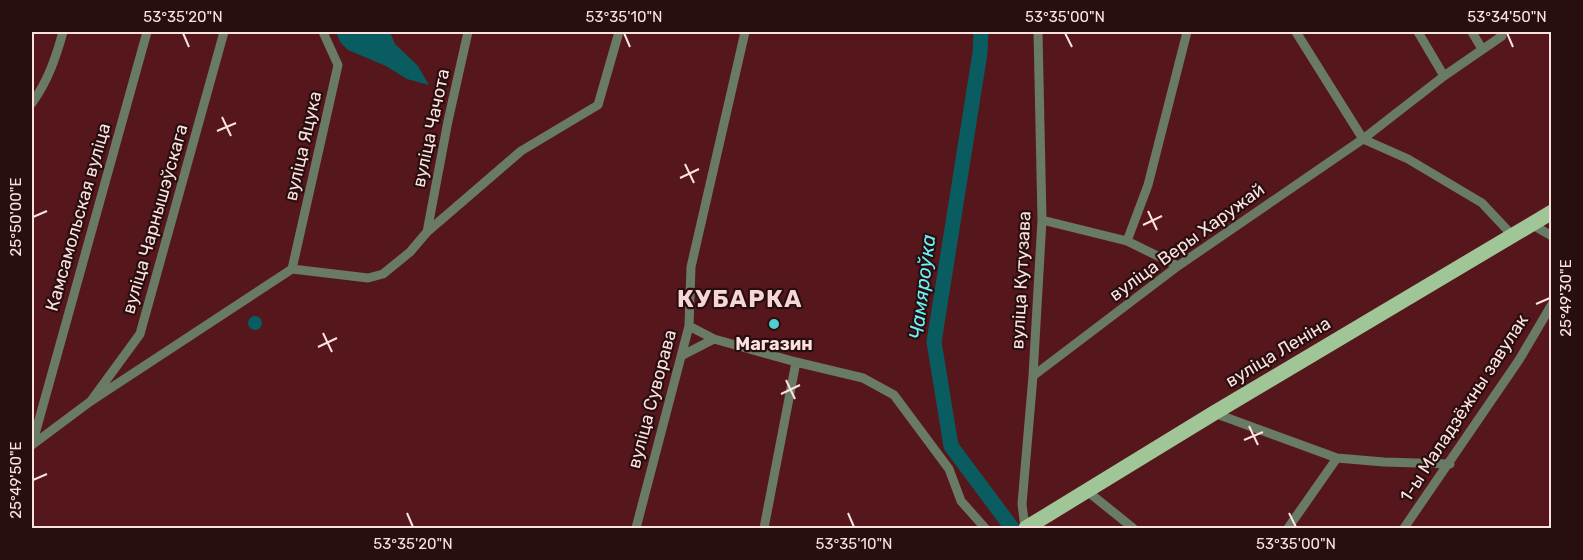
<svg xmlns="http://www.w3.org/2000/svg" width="1583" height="560" viewBox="0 0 1583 560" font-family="Rubik,sans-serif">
<rect width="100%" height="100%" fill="#55171c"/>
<!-- water -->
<path fill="#095d60" d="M336 32H390L395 44 418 66 429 85 407 79 386 66 348 50 340 42Z
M248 323a7 7 0 1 1 14 0a7 7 0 1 1-14 0Z"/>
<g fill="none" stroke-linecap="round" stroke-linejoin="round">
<!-- river -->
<path stroke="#095d60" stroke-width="15" d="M981 32 980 53 934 342 951 446 1012 528"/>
<!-- street -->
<path stroke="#697b64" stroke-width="9" d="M1296 32 1363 139 1408 159 1482 203 1512 235
M1418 32 1444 76
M1472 32 1482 49
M32 103C48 81 56 57 63 32
M1042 220 1127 241 1178 266
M1531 224 1552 236
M427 232 448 121 468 32
M1127 241 1148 185 1187 32
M292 269 368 278 383 274 410 252 427 232 521 151 598 105 619 32
M292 269 338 65 323 32
M689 326 714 339 796 362 863 378 894 395 949 469 961 501 985 528
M681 356 714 339
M1033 376 1178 266 1363 139 1444 76 1502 36
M91 401 140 334 224 32
M1214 413 1337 458
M32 445 147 32
M32 445 91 401 292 269
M1087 491 1133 528
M636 528 689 326 691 267 745 32
M764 528 796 362
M1025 528 1022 504 1033 376 1042 220 1038 32
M1288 528 1337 458 1384 462 1450 464
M1404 528 1519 360 1552 304"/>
<!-- primary -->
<path stroke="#a0c697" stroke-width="15" d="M1026 528 1214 413 1552 212"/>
</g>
<!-- ticks -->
<path fill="none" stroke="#fbe2e1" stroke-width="2" d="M183 33 189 47M624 33 630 47M1065 33 1072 47M1507 33 1513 47M222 117 231 136M217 131 236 123M685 164 694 183M680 178 699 169M1148 211 1157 230M33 217 47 211M1143 225 1162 216M1536 304 1550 298M323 333 332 352M318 347 337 338M786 380 795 399M781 394 800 385M1249 426 1258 445M1244 440 1263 432M33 480 47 474M407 513 413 527M848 513 854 527M1289 513 1296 527"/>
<!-- markers -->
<circle fill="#51ccd2" stroke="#290e0f" stroke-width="2" cx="774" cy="324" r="6"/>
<g text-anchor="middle" stroke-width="4.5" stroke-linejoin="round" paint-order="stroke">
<!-- street labels -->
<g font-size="18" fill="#fbe2e1" stroke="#290e0f">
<text transform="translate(431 128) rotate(-78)" y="6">вуліца Чачота</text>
<text transform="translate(303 146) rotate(-77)" y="6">вуліца Яцука</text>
<text transform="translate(78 217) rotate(-74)" y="6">Камсамольская вуліца</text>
<text transform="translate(155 219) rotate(-74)" y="6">вуліца Чарнышэўскага</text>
<text transform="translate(1187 242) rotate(-36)" y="6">вуліца Веры Харужай</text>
<text transform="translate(1021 280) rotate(-87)" y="6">вуліца Кутузава</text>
<text transform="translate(1278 352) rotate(-31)" y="6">вуліца Леніна</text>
<text transform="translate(652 399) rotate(-75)" y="6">вуліца Суворава</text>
<text transform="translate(1464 408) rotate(-57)" y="6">1-ы Маладзёжны завулак</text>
</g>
<!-- poi labels -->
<g font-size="18" font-weight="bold" fill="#fbe2e1" stroke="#290e0f">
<text x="774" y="350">Магазин</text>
</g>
<!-- water labels -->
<g font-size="20" font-style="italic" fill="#69f2f8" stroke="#290e0f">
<text transform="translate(922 287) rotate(-83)" y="7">Чамяроўка</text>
</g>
<!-- district labels -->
<g font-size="24" font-weight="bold" letter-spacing="1.5" fill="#f7d7d6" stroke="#290e0f">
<text x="740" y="307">КУБАРКА</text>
</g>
</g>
<!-- border -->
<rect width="1583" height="560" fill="none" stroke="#290e0f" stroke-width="66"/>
<rect x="33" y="33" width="1517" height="494" fill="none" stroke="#fbe2e1" stroke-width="2"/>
<g font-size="15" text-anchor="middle" fill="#fbe2e1">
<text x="183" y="22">53°35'20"N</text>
<text x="624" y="22">53°35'10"N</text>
<text x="1065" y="22">53°35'00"N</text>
<text x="1507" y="22">53°34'50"N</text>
<text transform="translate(16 217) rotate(-90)" y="5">25°50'00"E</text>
<text transform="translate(1566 298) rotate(-90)" y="5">25°49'30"E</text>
<text transform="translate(16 480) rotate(-90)" y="5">25°49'50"E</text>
<text x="413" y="549">53°35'20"N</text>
<text x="854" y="549">53°35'10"N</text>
<text x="1296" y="549">53°35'00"N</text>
</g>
</svg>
